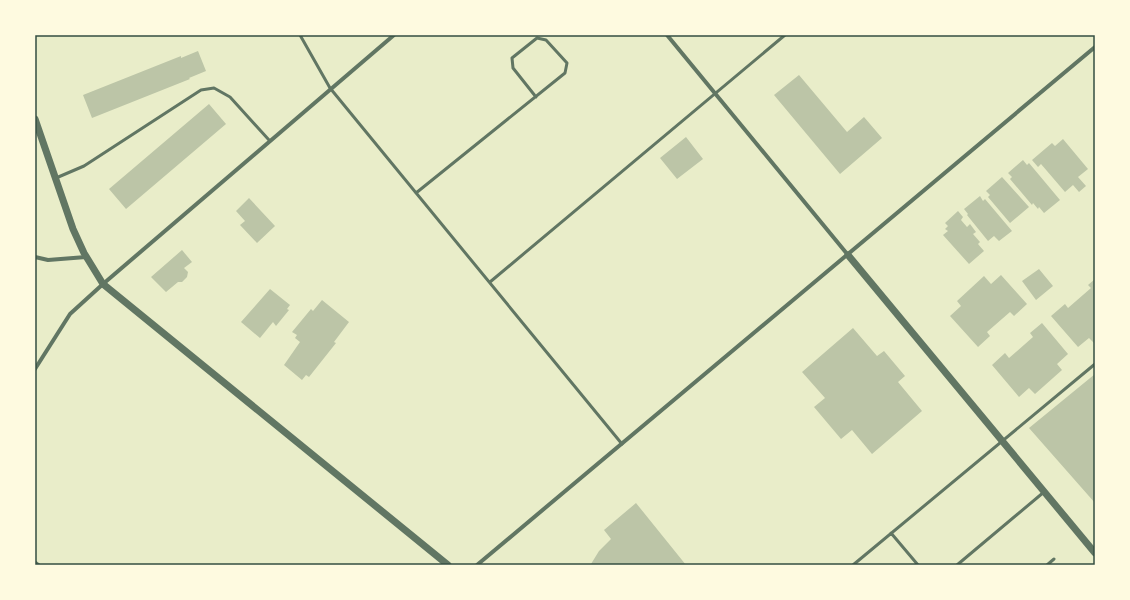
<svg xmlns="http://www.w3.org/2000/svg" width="1130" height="600" font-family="'Noto Sans',sans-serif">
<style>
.building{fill:#bcc5a7}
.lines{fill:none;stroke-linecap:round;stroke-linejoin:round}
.service{stroke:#617663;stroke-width:3}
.minor{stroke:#617663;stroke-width:4}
.tertiary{stroke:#617663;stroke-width:7}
.neatline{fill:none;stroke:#344e41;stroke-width:1.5}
</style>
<rect width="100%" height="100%" fill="#e9edc9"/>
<path class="building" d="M198,51L206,71L189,78L190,79L92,118L83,95L181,56V58Z
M799,75L847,132L864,117L882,138L840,174L774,95Z
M209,104L226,124L126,209L109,189Z
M686,137L703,159L677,179L660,158Z
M1063,139L1088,169L1078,177L1086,186L1079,192L1073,185L1065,192L1041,164L1038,167L1032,160L1052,143L1055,146Z
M1023,160L1027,165L1029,163L1060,200L1044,213L1039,207L1038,209L1033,203L1032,205L1010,179L1012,177L1008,173Z
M1002,177L1029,207L1010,223L988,197L990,195L986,191Z
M980,196L983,201L985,199L1012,231L999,241L994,236L988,241L967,215L968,214L964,209Z
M249,198L275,226L257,243L240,225L245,221L236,211Z
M958,211L963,217L961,220L967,227L970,224L976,232L973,234L980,242L978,244L984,251L969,264L943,235L948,231L945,229L948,226L945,223Z
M182,250L192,262L184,268L188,272L187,277L182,282H178L166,292L151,277Z
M1039,269L1053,286L1036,300L1022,281Z
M1001,275L1027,304L1014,316L1010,312L987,332L990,336L978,347L950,316L961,306L957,301L984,276L991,284Z
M1095,279V344L1089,338L1078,347L1051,316L1065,304L1068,308L1091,288L1088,285Z
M270,289L290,305L287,309L289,310L276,326L273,322L260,338L241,322Z
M322,300L349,322L334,342L336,343L309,377L306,375L302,380L284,365L300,342L295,338L297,335L292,332L311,309L313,311Z
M1042,323L1068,354L1057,364L1062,370L1035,394L1029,388L1019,397L992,365L1005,353L1009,358L1033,337L1030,333Z
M853,328L877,356L884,351L905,376L898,382L922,411L872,454L852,430L841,439L814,407L825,398L802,372Z
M1095,374V503L1029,428Z
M636,503L686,565L591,564L599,551L611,539L604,530Z"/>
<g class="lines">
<path class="service" d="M300,35L330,88L622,444
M56,178L84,166L201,90L214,88L230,97L269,140
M416,193L565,73L567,63L546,40L537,38L512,58L513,68L536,97
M490,282L785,35
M891,533L918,565
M35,562L39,565
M853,565L1095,364
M957,565L1044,492
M1047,565L1054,559"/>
<path class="minor" d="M667,35L848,255
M35,257L48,260L86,257
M35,369L70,314L103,284L394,35
M477,565L1095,47"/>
<path class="tertiary" d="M35,119L73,229L84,253L103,284L448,565
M848,255L1095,553"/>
</g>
<rect width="1130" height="600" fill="none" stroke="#fefae0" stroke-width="72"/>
<rect x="36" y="36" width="1058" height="528" class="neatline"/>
</svg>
